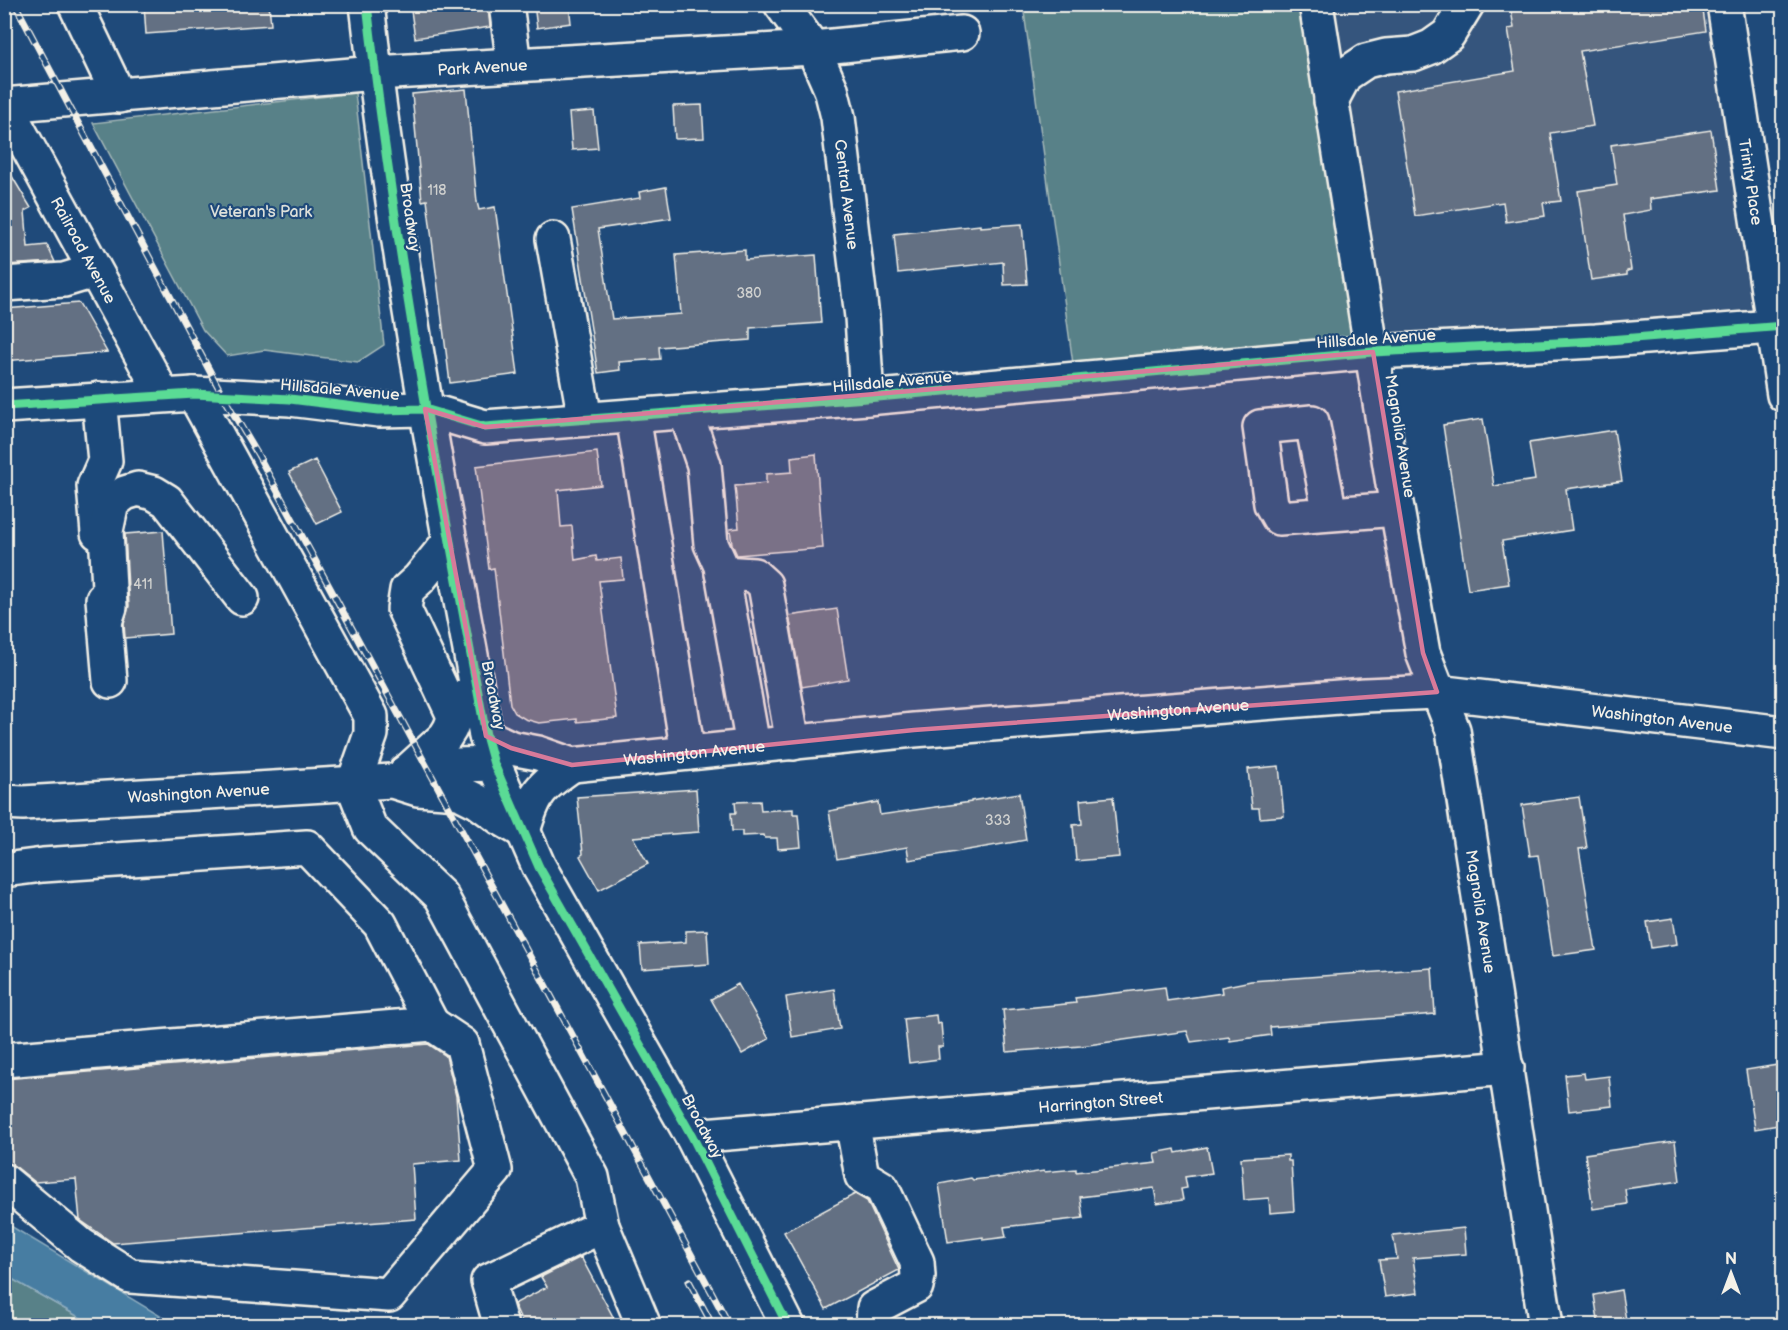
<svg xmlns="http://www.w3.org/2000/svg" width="1788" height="1330" font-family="'Balsamiq Sans',sans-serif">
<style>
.built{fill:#34557d}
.green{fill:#598188;stroke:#a6b9b8;stroke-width:1.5}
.water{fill:#467da2;stroke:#8cabbe;stroke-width:1.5}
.building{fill:#647083;stroke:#f4f1e8;stroke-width:1.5}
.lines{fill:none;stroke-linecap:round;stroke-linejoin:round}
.minor-casing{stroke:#f4f1e8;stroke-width:38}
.minor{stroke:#1f4a7a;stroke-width:33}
.rail-casing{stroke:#f4f1e8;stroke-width:7}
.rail{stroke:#1f4a7a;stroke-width:4.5;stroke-dasharray:14;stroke-linecap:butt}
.cycleway-casing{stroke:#1f4a7a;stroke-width:13}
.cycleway{stroke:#5adb95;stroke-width:9}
.marked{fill:#d87a9a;fill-opacity:0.2;stroke:#d87a9a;stroke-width:4.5;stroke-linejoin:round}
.labels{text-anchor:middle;stroke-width:4.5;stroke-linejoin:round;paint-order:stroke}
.number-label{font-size:14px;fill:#d0d1cf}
.street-label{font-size:16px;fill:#f4f1e8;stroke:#1f4a7a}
.park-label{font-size:16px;fill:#dde0da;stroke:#1f4a7a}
</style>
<rect width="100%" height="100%" fill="#1f4a7a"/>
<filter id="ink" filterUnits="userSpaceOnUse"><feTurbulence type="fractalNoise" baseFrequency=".0167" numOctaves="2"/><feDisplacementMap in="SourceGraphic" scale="12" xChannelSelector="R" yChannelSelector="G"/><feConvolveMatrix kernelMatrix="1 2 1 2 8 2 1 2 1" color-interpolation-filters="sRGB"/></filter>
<g filter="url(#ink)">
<path class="built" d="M1316,5H1724L1774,327L1373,352Z"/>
<path class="green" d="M1023,5H1316L1373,352L1075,378Z
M355,93L384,345L358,362L264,350L227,356L203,330L93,123Z
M5,1275L93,1325H5Z"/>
<path class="water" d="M4,1222L175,1325H189H93L5,1275Z"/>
<path class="building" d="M144,4H269L271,25L146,34Z
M410,4H488L490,27L415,38Z
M534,4H569L571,23L537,28Z
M1510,4H1702L1706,31L1580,51L1593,126L1550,133L1561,201L1543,203L1545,216L1506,222L1503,202L1415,216L1395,91L1515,71L1508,29L1514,28Z
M466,89L477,202L479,210L495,207L518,374L450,383L427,200L422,201L412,94Z
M702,105L704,138L675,139L673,106Z
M594,111L598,148L572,150L569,113Z
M1711,130L1720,190L1650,199L1651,210L1623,215L1631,270L1627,271V275L1591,280L1578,191L1617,185L1611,145Z
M4,163L31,208L25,211L28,247L47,245L55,262L4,265Z
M666,187L671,218L598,229L612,319L681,314L676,255L745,250V260L816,255L821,323L750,328V340L659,347L660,359L619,362L620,370L598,373L572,209L640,198L639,192Z
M1022,224L1027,284L1004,285L1003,262L898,273L894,234L980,225V227Z
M79,303L107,352L4,361V309Z
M1483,419L1494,486L1535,480L1529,443L1614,430L1622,481L1566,489L1572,530L1502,541L1509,584L1468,590L1443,425Z
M597,452L601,485L558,490L561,527L572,526L575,560L596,556L597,561L621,558L623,579L599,581L617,718L577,722V719L539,723L525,719L515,713L510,704L494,568L489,569L476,466Z
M816,454L823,548L737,555L732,544L730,529L739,528L735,486L766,483V474L792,472L791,457Z
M315,460L342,512L317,524L289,472Z
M163,531L171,634L125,638L124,624L129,606L125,534Z
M837,609L848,679L802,687L789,616Z
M1279,766L1284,816L1260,818L1259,808H1252L1248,769Z
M696,789L699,832L633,837L648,864L599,890L580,856L583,854L577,797Z
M1019,793L1026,840L909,860L907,847L837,859L829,811L878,802L880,815L971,802V801Z
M1113,797L1119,857L1076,861L1073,825L1082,824L1080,800Z
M1579,797L1587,848L1579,849L1596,950L1553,956L1538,855L1530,856L1522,805Z
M760,801L761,811L793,809V814H798L801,847L778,849L777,838H765L764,835L742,836V831H732L731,813H736L735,802Z
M1673,918L1677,944L1651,948L1647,922Z
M707,930L709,964L642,969L640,945L686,942V931Z
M1432,968L1435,1014L1270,1027L1271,1035L1230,1041L1229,1037L1191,1042L1187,1031L1081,1046L1007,1052L1003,1010L1076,1003L1075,998L1165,987L1167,1001L1222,993L1221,987L1251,981Z
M738,984L769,1039L742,1054L711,999Z
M834,989L840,1029L792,1037L786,997Z
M936,1015L937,1024L941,1023L943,1047H938L939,1059L909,1063L904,1019Z
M428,1044L446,1056L456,1096L461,1160L412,1164L416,1219L113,1243L80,1220L76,1179L35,1182L16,1167L4,1163V1079Z
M1784,1064V1124L1755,1129L1746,1070Z
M1584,1073L1585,1079L1609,1076L1612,1106L1569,1111L1565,1075Z
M1675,1141L1680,1181L1625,1189L1627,1204L1593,1209L1585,1154Z
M1207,1147L1212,1173L1185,1177L1187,1188L1181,1189L1183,1200L1157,1204L1154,1188L1080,1197L1083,1218L1004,1227L1006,1237L983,1240V1237L948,1242L939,1184L971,1178L973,1180L998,1177V1178L1044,1171V1172L1076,1169V1172L1156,1163L1154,1153L1175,1149L1176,1153Z
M1288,1155V1161H1291L1294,1211L1270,1213L1269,1198L1244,1200L1241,1158Z
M855,1194L867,1201L899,1270L826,1309L784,1232Z
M1464,1228L1466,1254L1413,1258L1418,1293L1385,1297L1379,1260L1397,1259L1393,1235Z
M581,1257L618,1326H524L514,1304L547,1287L541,1277Z
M1621,1290L1627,1326H1599L1594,1295Z"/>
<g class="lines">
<g class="minor-casing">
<g id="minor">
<path d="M75,4L119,96"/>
<path d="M367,4C395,250 440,492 486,735L494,764L539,867L692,1136L788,1326"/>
<path d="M506,4L514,65"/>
<path id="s1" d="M781,4L813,48L831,89L838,117L862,317L867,398"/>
<path id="s2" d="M1316,4L1397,509L1423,653L1453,730L1546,1326"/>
<path id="s3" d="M1724,4L1784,395"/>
<path d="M1331,101L1345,75L1366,61L1386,56L1413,54L1431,47L1448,35L1467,4"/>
<path id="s4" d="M4,105L375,73L813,48L962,33"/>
<path id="s5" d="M5,105L163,395"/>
<path d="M553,239L585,419"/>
<path d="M4,284L64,280L94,271"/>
<path d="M194,394L371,716V734L353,785L370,828L441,896L592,1177L602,1226L644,1326"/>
<path d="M4,406L194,394L290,399L379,410L425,409L485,427L867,398L1373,352L1596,341L1784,326"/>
<path d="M686,413L704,465L711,544L721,566L753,746"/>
<path d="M633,416L688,753"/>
<path d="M1330,514L1312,422L1260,427L1271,504L1279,518L1397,509"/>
<path d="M98,533L94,486L105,461L99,399"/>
<path d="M449,542L419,579L407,590L404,609L455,718"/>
<path d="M722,573L754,575L765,585L793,743"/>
<path d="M103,599L110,681"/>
<path d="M105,622L110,607L106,531L112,503L125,493L138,489L154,493L167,501L242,598"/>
<path id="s6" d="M486,736L511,748L538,753L572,765L914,730L1365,695L1437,692L1784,733"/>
<path d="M409,770L445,737L450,729L463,697"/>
<path d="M406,772C420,764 475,765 494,764"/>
<path id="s7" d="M4,802L23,803L392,781L418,789L459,792L477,801L499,817L523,831"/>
<path d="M523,831C535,791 539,788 572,765"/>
<path d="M4,870L43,865L307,847L380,924L432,1024L4,1060"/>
<path d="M852,1122L862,1176L882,1188L917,1262L918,1276L916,1286L874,1308L873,1326"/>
<path id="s8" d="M692,1136L1507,1068"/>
<path d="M4,1181L81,1245L130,1276L389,1295L495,1170L462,1044L432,1024"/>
<path d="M501,1326L488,1281L602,1226"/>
</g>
</g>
<use href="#minor" class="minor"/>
<g class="rail-casing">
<path id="rail" d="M15,4L223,396L258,455L730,1326
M689,1281L713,1326"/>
</g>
<use href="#rail" class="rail"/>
<g class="cycleway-casing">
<path id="cycleway" d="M367,4C395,250 440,492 486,735L494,764L539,867L692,1136L788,1326
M4,406L194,394L290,399L379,410L425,409L485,427L867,398L1373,352L1596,341L1784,326"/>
</g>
<use href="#cycleway" class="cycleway"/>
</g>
</g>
<path class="marked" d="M1373,352L1423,653L1437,692L914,730L572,765L511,748L486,736L425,409L485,427Z"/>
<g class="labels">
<g class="number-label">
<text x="437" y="195">118</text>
<text x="749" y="298">380</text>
<text x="143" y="589">411</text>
<text x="998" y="825">333</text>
</g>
<g class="street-label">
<text dy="6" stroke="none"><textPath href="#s4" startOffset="480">Park Avenue</textPath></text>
<text dy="6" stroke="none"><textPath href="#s3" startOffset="180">Trinity Place</textPath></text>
<text dy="6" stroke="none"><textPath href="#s1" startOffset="206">Central Avenue</textPath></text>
<text transform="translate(411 217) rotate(82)" y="6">Broadway</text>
<text dy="6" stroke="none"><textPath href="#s5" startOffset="165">Railroad Avenue</textPath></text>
<text transform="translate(1376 338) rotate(-4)" y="6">Hillsdale Avenue</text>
<text transform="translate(892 381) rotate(-5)" y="6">Hillsdale Avenue</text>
<text transform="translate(340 389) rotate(5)" y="6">Hillsdale Avenue</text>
<text transform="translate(1401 436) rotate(81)" y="6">Magnolia Avenue</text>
<text transform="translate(494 695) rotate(79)" y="6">Broadway</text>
<text dy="6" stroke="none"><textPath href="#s6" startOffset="700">Washington Avenue</textPath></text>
<text dy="6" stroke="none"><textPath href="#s6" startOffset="1186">Washington Avenue</textPath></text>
<text dy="6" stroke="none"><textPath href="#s6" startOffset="214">Washington Avenue</textPath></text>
<text dy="6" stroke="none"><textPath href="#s7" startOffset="195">Washington Avenue</textPath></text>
<text dy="6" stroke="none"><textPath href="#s2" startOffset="924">Magnolia Avenue</textPath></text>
<text dy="6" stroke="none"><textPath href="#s8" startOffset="410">Harrington Street</textPath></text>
<text transform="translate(703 1126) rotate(62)" y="6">Broadway</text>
</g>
<g class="park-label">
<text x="261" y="217">Veteran's Park</text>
</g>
</g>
<rect width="1788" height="1330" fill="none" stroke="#1f4a7a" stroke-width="24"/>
<rect x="12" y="12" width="1764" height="1306" fill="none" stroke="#f4f1e8" stroke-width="2" filter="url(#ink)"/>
<g transform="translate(1731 1273)" stroke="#1f4a7a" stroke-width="4.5" paint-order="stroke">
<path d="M0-4.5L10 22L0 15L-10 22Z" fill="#f4f1e8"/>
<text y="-9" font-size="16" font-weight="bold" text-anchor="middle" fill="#f4f1e8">N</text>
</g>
</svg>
